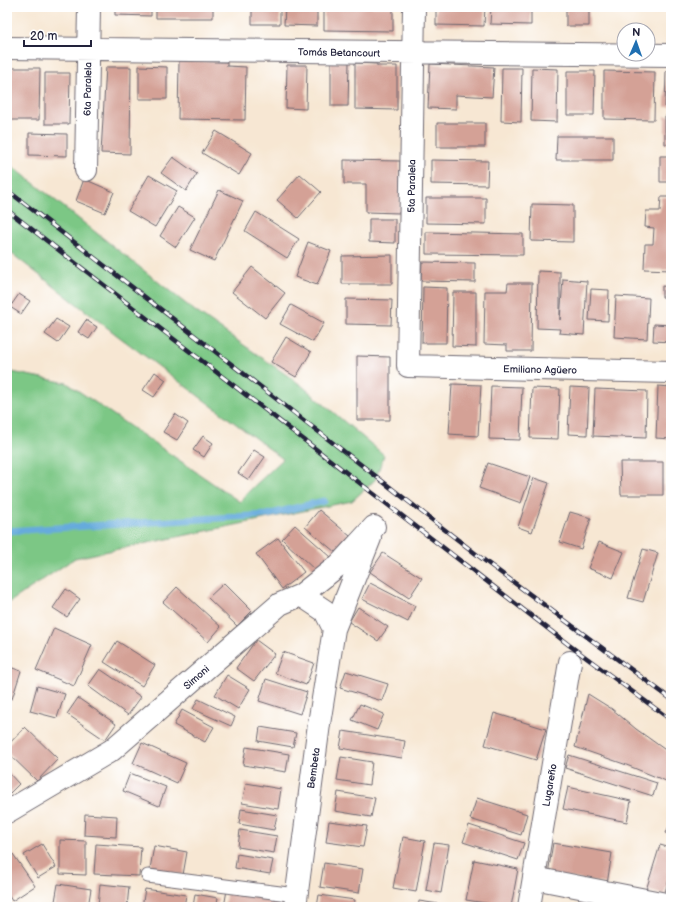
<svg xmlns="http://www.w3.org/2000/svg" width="678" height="914" font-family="'Balsamiq Sans',sans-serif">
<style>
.grass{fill:#7cc785;stroke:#4f7460}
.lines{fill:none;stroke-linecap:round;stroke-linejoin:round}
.stream{stroke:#66abdc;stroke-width:7}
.building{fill:#d4a196}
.lane-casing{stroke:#6d6770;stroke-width:15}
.street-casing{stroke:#6d6770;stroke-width:24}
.lane{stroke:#fff;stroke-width:13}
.street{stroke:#fff;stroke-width:22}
.rail-casing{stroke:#22223b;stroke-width:4.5}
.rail{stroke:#fff;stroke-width:3;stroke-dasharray:9;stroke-linecap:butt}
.labels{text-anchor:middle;stroke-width:3;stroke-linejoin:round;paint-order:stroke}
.street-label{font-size:10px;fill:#22223b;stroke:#fff}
</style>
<rect width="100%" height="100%" fill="#fff"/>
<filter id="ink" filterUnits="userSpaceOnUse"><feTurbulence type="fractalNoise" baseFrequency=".025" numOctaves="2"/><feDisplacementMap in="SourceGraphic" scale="8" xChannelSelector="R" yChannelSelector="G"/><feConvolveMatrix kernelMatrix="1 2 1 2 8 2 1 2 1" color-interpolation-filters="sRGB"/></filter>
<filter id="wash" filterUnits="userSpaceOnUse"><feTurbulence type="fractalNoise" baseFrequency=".012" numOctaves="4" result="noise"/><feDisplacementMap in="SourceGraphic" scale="16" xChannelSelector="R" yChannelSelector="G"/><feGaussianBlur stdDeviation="0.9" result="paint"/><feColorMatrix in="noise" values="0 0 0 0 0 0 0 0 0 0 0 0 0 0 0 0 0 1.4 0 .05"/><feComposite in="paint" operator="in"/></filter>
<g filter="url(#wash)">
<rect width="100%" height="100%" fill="#f7e7d3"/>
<path class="grass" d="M7,162L195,311L301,385L384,455L375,480L352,501L75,558L7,604V371L67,383L240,502L249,491L283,459L118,336L7,250Z"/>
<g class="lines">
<path class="stream" d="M7,531L267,515L324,501"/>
</g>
<g id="blocks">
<path class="building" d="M115,7H151V16L115,15Z
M156,7H213V18H156Z
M252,7H280V24H252Z
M285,7H317V26L284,25Z
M324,7H393V31L324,30Z
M436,7H485L484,26L436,25Z
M491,7H531V25L490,24Z
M566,7H589V26H566Z
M179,61L227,62V66L246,67L245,120L178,119Z
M331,62H349L348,106H331Z
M355,63L377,64V66H397V110L355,109Z
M430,64L494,67L492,97L456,95V109L428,108Z
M287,65H307L306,109L286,108Z
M139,66L167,67V99H139Z
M106,67H131L130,154L101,153Z
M7,68H40L39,120H11V118H7Z
M502,68H522L521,122L501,121Z
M532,68L558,69L557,122L531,121Z
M567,71H595L594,115H567Z
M604,71L655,72L654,120L604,119Z
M666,71H671V107H665Z
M45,73H70L69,124H45Z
M665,116H671V144H665Z
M437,123H485V147H437Z
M216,131L252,153L239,175L202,153Z
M29,133L67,134V156L29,155Z
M557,136H613V160H556Z
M660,156H671V182H660Z
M173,157L197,174L186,191L161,173Z
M344,160L400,161V213L366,212V184H344Z
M431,160L488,161L487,185L431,184Z
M300,174L321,192L298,218L277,200Z
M149,175L177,191L155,227L128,211Z
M84,179L114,192L105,213L76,201Z
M219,190L243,201L214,261L190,250Z
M661,197H671V270L644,269L645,244H653L654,228L645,227L646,211H660Z
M426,198H486V224L426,223Z
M532,204L573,205V242L531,241Z
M178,207L195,217L176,247L160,236Z
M256,212L299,239L287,258L245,231Z
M369,219H395V243L369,242Z
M426,232L523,234V255L426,254Z
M308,242L331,251L317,285L295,277Z
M392,255V284H342V256Z
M422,262L475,263V282L421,281Z
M252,267L285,293L265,318L232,292Z
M538,271L560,272V320L563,279L587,281L584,335L559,333L560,329L537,328Z
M508,283H532L531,351H507V345L484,344L485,291H507Z
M662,286L671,287V298L662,297Z
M423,287L447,288L446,343H422Z
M591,289L609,290L608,321L589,320Z
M453,292H476V347L452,346Z
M19,294L30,301L21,314L10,307Z
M616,296L649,298L647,339L614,337Z
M346,299L392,300L391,325L346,324Z
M291,305L324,323L313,342L280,324Z
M56,319L69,327L58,343L45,334Z
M86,320L97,327L89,339L78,332Z
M654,324L671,325V342L653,341Z
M286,337L311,352L296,377L271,362Z
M357,356L390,357V420H357Z
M155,372L166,380L154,397L143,390Z
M452,384L481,385L478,436L449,434Z
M491,386L522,387L520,440L489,439Z
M658,386L671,387V439L656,438Z
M570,387L589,388L587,435L568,434Z
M532,388L560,389L558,439L530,438Z
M595,389L647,391L646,438L593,436Z
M175,414L188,423L177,440L163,432Z
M203,436L213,443L204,457L193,450Z
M254,450L265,457L249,480L238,473Z
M620,462H663V495H621Z
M488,463L530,477L521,503L479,488Z
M534,478L549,483L532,532L518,527Z
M319,510L350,536L335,552L305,527Z
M570,512L591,518L581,549L560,542Z
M295,525L331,557L317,572L282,539Z
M278,538L304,572L282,589L256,554Z
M599,542L624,552L613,578L588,568Z
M643,549L658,553L643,602L628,598Z
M383,553L422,578L409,598L370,572Z
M224,583L252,611L237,626L208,598Z
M370,583L415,606L408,622L362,599Z
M177,587L221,627L208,642L163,602Z
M66,589L80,599L67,617L53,608Z
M358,607L388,627L378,641L349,622Z
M54,628L92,645L74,686L36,670Z
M256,640L275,654L254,681L236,668Z
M117,641L155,665L142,686L104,662Z
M283,652L314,663L306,685L275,673Z
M7,666L21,671L12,699L7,697Z
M100,669L141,697L128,715L88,686Z
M346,671L388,684L382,701L340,688Z
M227,675L250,689L238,709L215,695Z
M266,679L307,692L300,714L259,701Z
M37,686L65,694L57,718L30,711Z
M588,694L612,709L636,729L671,754V783L624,764L575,747Z
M78,698L116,724L105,740L67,714Z
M198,699L235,717L231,726L193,709Z
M360,704L384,714L377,730L352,720Z
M182,710L214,727L205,742L174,725Z
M494,713L546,729L536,760L485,745Z
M25,727L58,759L37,781L7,752V746Z
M260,727L296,733L293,747L258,741Z
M343,731L405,741L402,758L340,748Z
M142,743L186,763L177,783L133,763Z
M246,747L289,754L286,772L243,765Z
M569,755L657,783L653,796L565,768Z
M341,757L372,762L369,785L337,780Z
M7,771L19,784L7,796Z
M130,773L166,787L159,806L123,791Z
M246,783L281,789L278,809L242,803Z
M568,787L631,801L627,822L563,809Z
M338,792L375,798L371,817L335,811Z
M477,798L527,814L521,835L470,819Z
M241,809L277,815L274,830L239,824Z
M85,814L117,816L116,837L84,835Z
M329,821L367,826L363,847L326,842Z
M671,821V835L666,833Z
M469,825L524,843L518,860L463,842Z
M240,830L277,836L274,853L238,847Z
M403,837L425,841L416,892L393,888Z
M60,840L86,841V875L60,874Z
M434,843L449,845L441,893L426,890Z
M553,843L612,853L607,884L548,874Z
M42,844L56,867L38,878L24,855Z
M96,844L141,847L139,876L94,874Z
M660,845L671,848V873L664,895L646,890Z
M154,846L187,852L183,875L150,869Z
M13,854L35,886L12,901L7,893V858Z
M237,854L273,860L270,874L235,868Z
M474,860L518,869L511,907L466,900Z
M324,863L363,869L359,893L320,887Z
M58,884L91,889L88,907H54Z
M100,884L129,887L127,907H98Z
M145,889L186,895L184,907H142Z
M227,890L280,898L278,907H224Z
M195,894L218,898L216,907H193Z
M319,895L355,900L354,907H317Z
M419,901L452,906V907H418Z
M543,904L559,906V907H542Z"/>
</g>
</g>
<g filter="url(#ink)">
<use href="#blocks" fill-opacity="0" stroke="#6d6770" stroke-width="1"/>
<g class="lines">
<g class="lane-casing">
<path id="lane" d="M148,876L296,895"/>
</g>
<g class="street-casing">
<path id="street" d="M414,7L408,366L671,372
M7,48L671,55
M86,170L89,7
M334,629L370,538
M7,812L112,750L280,604L301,595L340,564L374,527
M534,878L671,905
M295,907L319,724L334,629L325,611L301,595
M529,907L570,662"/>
</g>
<use href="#lane" class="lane"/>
<use href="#street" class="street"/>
<g class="rail-casing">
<path id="rail" d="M7,190L489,564L671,699
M7,210L569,645L671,720"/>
</g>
<use href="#rail" class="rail"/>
</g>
</g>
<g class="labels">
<g class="street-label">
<text transform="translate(339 52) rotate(1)" y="4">Tomás Betancourt</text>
<text transform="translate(87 89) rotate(-89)" y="4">6ta Paralela</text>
<text transform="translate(411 186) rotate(-89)" y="4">5ta Paralela</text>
<text transform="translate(540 369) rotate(1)" y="4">Emiliano Agüero</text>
<text transform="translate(196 677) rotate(-41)" y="4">Simoni</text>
<text transform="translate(313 768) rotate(-82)" y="4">Bembeta</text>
<text transform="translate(549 785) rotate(-80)" y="4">Lugareño</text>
</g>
</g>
<rect width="678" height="914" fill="none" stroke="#fff" stroke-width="24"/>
<g transform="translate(636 42) rotate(2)"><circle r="19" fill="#ffffff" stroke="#a7a7b1"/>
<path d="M0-3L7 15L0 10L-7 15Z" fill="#1f6fb2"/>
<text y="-6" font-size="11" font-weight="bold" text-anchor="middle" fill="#22223b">N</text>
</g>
<path d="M24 40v6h67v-6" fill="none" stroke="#22223b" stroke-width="2"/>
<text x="30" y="40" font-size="12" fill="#22223b" stroke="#ffffff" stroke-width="3" paint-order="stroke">20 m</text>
</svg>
